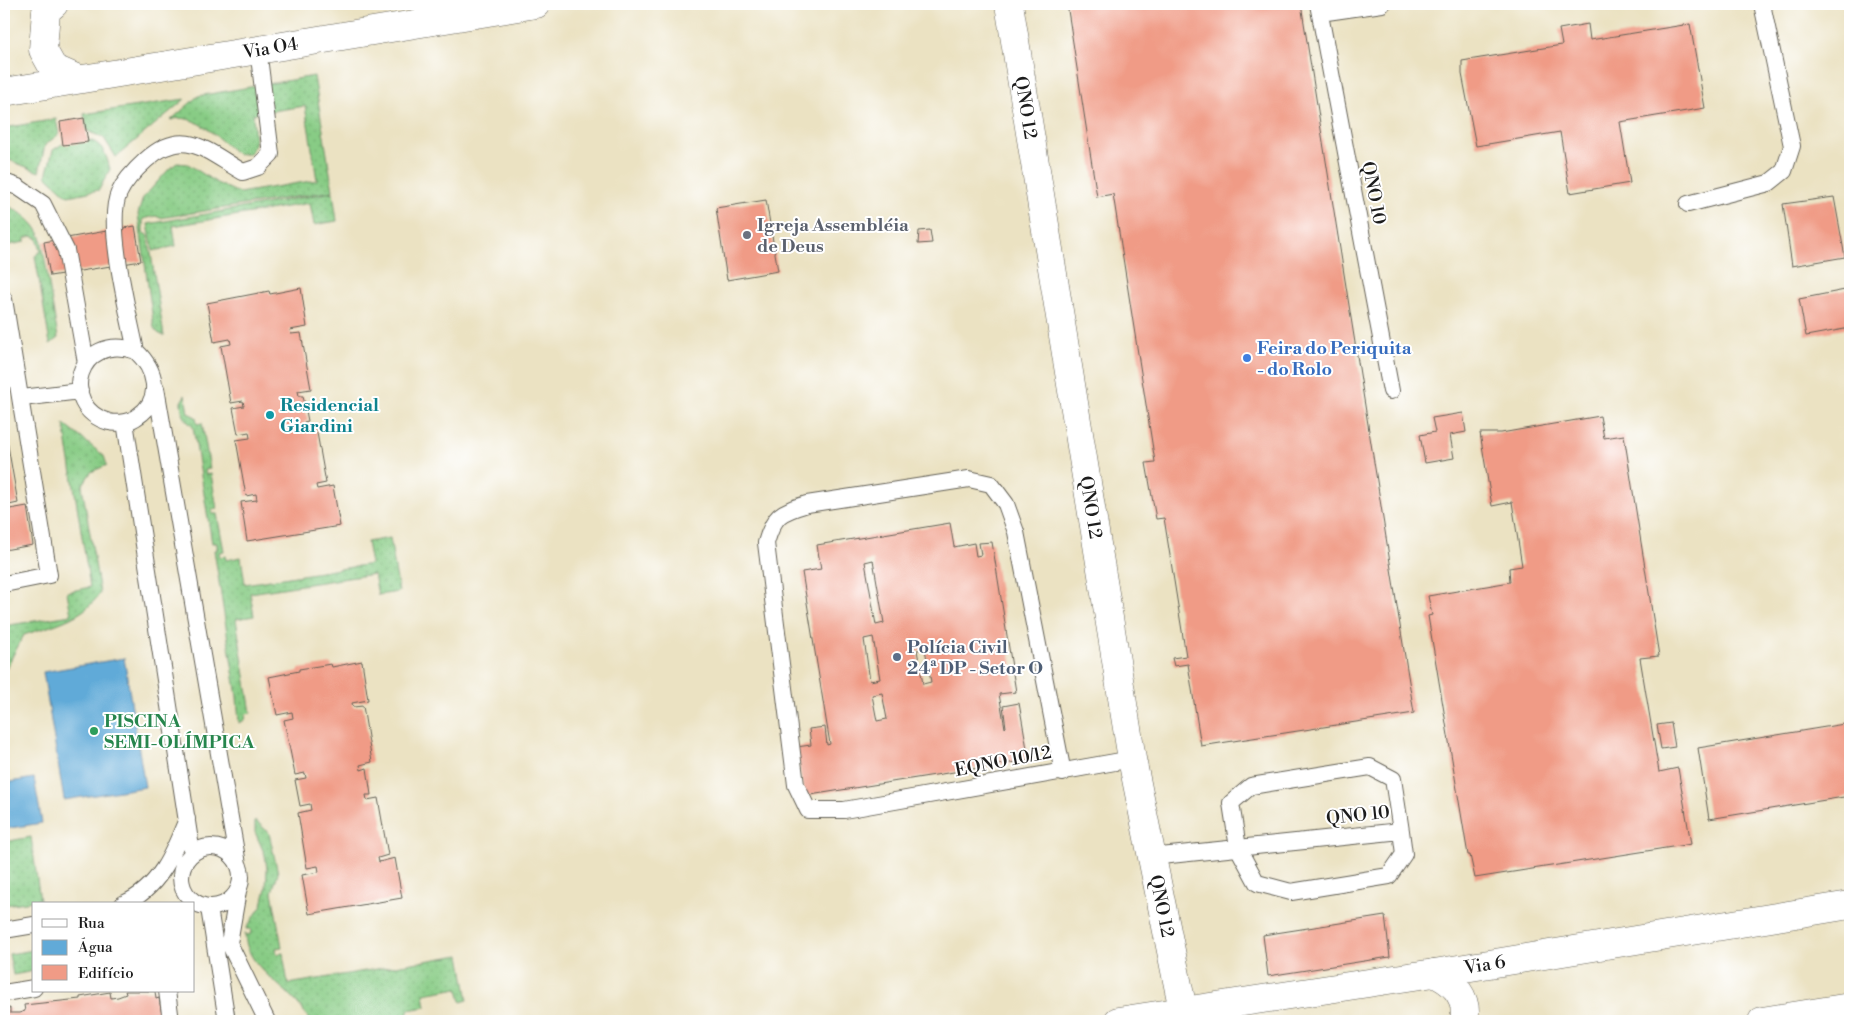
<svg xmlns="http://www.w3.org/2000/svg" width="1854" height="1025" font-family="'Libre Bodoni',serif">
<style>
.garden{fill:url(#garden-dots);stroke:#527450}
.water{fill:#61aad8;stroke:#3e637a}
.building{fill:#f09b86;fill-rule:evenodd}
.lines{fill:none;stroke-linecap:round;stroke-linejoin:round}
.lane-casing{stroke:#646156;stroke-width:18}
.secondary-casing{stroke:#646156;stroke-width:29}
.lane{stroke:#fff;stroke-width:16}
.secondary{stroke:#fff;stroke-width:28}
.worship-dot{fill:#6b7280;stroke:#fff;stroke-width:2}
.shop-dot{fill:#3f7fe0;stroke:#fff;stroke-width:2}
.culture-dot{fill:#0f9aa8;stroke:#fff;stroke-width:2}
.service-dot{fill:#5c6f8a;stroke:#fff;stroke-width:2}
.leisure-dot{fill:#2e9e5b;stroke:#fff;stroke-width:2}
.labels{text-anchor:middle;stroke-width:4;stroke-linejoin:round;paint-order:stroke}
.street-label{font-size:18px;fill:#1c1c1c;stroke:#fff}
.worship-label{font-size:18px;font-weight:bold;fill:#5b616d;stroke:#fff;text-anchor:start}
.shop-label{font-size:18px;font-weight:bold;fill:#366cbe;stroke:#fff;text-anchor:start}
.culture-label{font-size:18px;font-weight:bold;fill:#0d838f;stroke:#fff;text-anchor:start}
.service-label{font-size:18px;font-weight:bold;fill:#4e5e75;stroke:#fff;text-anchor:start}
.leisure-label{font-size:18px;font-weight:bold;fill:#27864d;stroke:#fff;text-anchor:start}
</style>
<defs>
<pattern id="garden-dots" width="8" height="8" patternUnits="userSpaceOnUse" patternTransform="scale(1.25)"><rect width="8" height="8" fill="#88cc85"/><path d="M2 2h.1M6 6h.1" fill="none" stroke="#75af72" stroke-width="1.8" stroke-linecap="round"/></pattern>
</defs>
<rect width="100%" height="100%" fill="#fff"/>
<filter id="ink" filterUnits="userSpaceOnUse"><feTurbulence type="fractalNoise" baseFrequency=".02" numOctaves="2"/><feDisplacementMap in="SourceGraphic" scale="10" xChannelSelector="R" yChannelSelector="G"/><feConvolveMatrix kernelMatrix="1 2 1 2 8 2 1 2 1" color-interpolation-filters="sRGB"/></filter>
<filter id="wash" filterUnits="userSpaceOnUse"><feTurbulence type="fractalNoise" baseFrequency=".0096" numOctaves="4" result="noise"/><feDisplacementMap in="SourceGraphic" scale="20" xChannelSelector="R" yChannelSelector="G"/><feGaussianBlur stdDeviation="1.12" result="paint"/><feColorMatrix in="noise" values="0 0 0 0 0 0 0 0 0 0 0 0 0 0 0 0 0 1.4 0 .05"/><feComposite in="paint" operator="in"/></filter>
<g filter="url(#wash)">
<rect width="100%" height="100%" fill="#ebe2c2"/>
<path class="garden" d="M314,76L333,191L160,218L156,216L143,219V233L148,235L164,336L158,333L154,328L138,214L143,198L169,169L177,163L188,164L217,183L239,193L317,180L305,106L253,114L255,143L250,154H237C219,140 195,111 171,120L198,96Z
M185,99L116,157L104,138L87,131L84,114Z
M56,119L59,134L45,145L39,172L4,158V128Z
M70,139C97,139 103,142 110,169L99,190L68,196L46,176L53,150Z
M333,192L337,221L314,225L310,203L173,226L176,246L153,251L148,224Z
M4,204C20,211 34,221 41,237L58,338L50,344L35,256L41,251L37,238L32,236L25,238V242L4,246Z
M185,395L188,413L196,417L197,424L202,423L210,469L205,470L206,475L211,474L217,509L212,510V514H217L224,551L219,552L220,557L225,556L226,560L241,557L245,584L371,564L367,542L390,538L399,592L378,595L374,574L250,593L254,616L236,619L251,713L246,714L245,720L239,723L237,697L214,550H217V543H212L193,427C184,419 182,414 181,402Z
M64,424L104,456L107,465L91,472L82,486L100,593C84,619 52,625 24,635L4,672V626L71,615L67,592L90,587Z
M255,820L269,833L278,873L272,892L282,947L276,948L277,954L283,953L288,984L460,955L468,1000L461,1002L458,988L424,994L426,1007L408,1010L407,1021L309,1020C306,1014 302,1008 298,1004C280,982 246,966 245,934L250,935L251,929H246L262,905L266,888L267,869L265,855L255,832Z
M31,837L40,900L4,905V842Z
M34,950V971L13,975L9,954Z"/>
<path class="water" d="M124,658L145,787L64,800L43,672Z
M34,778L42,823L4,829V783Z"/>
<g id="blocks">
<path class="building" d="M1067,4H1301L1414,713L1201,746L1188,664L1174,666L1172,658L1186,656L1164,518L1156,519L1146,463L1155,462L1113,194L1097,197Z
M1588,24L1590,40L1690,24L1705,108L1620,122L1630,183L1570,193L1560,132L1476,146L1462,74V61L1562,45L1559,29Z
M84,118L88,142L63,145L60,122Z
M1834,197L1845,257L1792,266L1783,204Z
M766,200L778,271L727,280L716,208Z
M135,226L141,261L50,276L44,242Z
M930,230L932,243L918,244L919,231Z
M301,288L307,327L290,330L291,334L301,333L311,389L298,391L299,396H303L308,421L304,422L305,429L316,427L326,483L316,485L317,489L333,486L340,526L247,541L241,502L257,500L256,494L246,496L236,440L250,438L249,432L238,434L233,408L244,406L243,401L231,403L221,346L231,344L230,339L214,342L207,303L269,291L270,294Z
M1850,289V328L1806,336L1799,299Z
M1463,413L1466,432L1450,435L1454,458L1425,463L1420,435L1435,432L1432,418Z
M1600,416L1604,438L1624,435L1659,656L1640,658L1659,772L1678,768L1691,844L1475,878L1470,855H1468L1428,616L1432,615L1428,596L1510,582L1509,568L1522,566L1512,502L1492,506L1480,433H1501Z
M4,423L18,503L9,505L10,509L27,506L33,545L4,550Z
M950,523L954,547L974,543L976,556L981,555L979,543L992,542L1016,692L999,694L1005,728L1006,727L1003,706L1019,703L1029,760L804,796L796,747L811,745L809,729L825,727L827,745L830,744L802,572L821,569L817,545ZM873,560L884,623L876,625L865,562ZM873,637L880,679L870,681L864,639ZM925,649L931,682L923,684L917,650ZM882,693L887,719L877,721L872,695Z
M362,661L368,700L352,703L353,707L363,706L372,762L360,765L361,770L367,768L371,795H366L367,800L378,798L388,855L378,858L379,862L395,858L402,898L309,914L302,875L319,872L318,866L307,868L298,813L311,810L310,804L300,806L295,780L306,778L305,773L295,775L284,720L293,718L292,712L277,715L269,677L299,671V669L331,664L332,667Z
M1671,723L1675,747L1661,749L1657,725Z
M1850,723V796L1709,819L1698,748Z
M1385,916L1390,957L1268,976L1263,935Z
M125,991H155L156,999L159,998L163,1021H4V1009L10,1008V1013H19L25,1011L24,1005L80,999V997L110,992L111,998L118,997L126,994Z"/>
</g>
</g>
<g filter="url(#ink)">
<use href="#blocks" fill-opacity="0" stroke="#646156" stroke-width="1"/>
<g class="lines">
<g class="lane-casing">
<path id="lane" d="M1318,4L1391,391
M1320,13L1382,4
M4,182L18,187L43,204L66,250L86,363
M1688,204L1769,183L1784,171L1792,146L1762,4
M4,299L49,575L4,584
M136,351C77,331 57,407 109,422C118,424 131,422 138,416C164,398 155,369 136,351C129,316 105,223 119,193C125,180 136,169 146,160C184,126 206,151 243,172L258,167L271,154L258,49
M156,388L238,864
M22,398L80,391
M125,422L192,854
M1063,773L1016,532L1006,504L991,484L969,479L807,504C780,512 774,515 766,543L796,785L808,810H844L1132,759
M181 877a30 30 0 1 1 60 0a30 30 0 1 1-60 0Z
M1151,857L1401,831L1393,779L1370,767L1251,786L1231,803L1238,848L1257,883L1291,892L1389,876L1404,854L1401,831
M238,891L229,943L267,1021
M123,904C159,889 173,854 187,819
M209,908L227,1021
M4,930L34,925
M167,991L171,1021
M4,993L34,988"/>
</g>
<g class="secondary-casing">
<g id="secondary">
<path d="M54,4L46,11L43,50L53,68L78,79"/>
<path id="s1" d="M1009,4L1132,759L1183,1010"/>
<path id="s2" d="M4,92L536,4"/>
<path d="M1434,973C1454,982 1469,998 1464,1021"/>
<path id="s3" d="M1118,1021L1434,973L1850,905"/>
<path d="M1762,1021L1850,1007"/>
</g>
</g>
<use href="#lane" class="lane"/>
<use href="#secondary" class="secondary"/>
</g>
</g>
<circle class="worship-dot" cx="747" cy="235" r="5"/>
<circle class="shop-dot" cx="1247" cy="358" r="5"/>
<circle class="culture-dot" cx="270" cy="415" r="5"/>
<circle class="service-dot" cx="897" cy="657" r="5"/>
<circle class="leisure-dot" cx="94" cy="731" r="5"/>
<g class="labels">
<g class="street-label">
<text dy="6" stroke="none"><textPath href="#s2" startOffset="270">Via O4</textPath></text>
<text dy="6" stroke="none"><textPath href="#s1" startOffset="105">QNO 12</textPath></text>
<text transform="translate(1374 193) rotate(79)" y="6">QNO 10</text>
<text dy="6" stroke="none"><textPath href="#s1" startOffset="510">QNO 12</textPath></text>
<text transform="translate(1003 761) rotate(-11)" y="6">EQNO 10/12</text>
<text transform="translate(1358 815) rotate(-6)" y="6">QNO 10</text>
<text dy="6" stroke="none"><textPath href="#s1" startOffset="915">QNO 12</textPath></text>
<text dy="6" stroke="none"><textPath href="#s3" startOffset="371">Via 6</textPath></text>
</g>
<g class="worship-label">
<text x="757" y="231">Igreja Assembléia<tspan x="757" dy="21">de Deus</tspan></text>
</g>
<g class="shop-label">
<text x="1257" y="354">Feira do Periquita<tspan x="1257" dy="21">- do Rolo</tspan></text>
</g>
<g class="culture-label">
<text x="280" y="411">Residencial<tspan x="280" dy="21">Giardini</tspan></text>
</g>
<g class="service-label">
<text x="907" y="653">Polícia Civil<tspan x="907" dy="21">24ª DP - Setor O</tspan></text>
</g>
<g class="leisure-label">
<text x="104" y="727">PISCINA<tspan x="104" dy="21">SEMI-OLÍMPICA</tspan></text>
</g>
</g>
<rect width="1854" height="1025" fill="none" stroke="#fff" stroke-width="20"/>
<rect x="32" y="902" width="162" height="90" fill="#ffffff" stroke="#a4a4a4"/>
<rect x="42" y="919" width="25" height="8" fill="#ffffff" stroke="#a4a4a4"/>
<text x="78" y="928" font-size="15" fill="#1c1c1c">Rua</text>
<rect x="42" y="940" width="25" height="15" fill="#61aad8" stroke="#a4a4a4"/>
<text x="78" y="952" font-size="15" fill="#1c1c1c">Água</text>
<rect x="42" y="965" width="25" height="15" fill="#f09b86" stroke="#a4a4a4"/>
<text x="78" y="978" font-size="15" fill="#1c1c1c">Edifício</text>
</svg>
